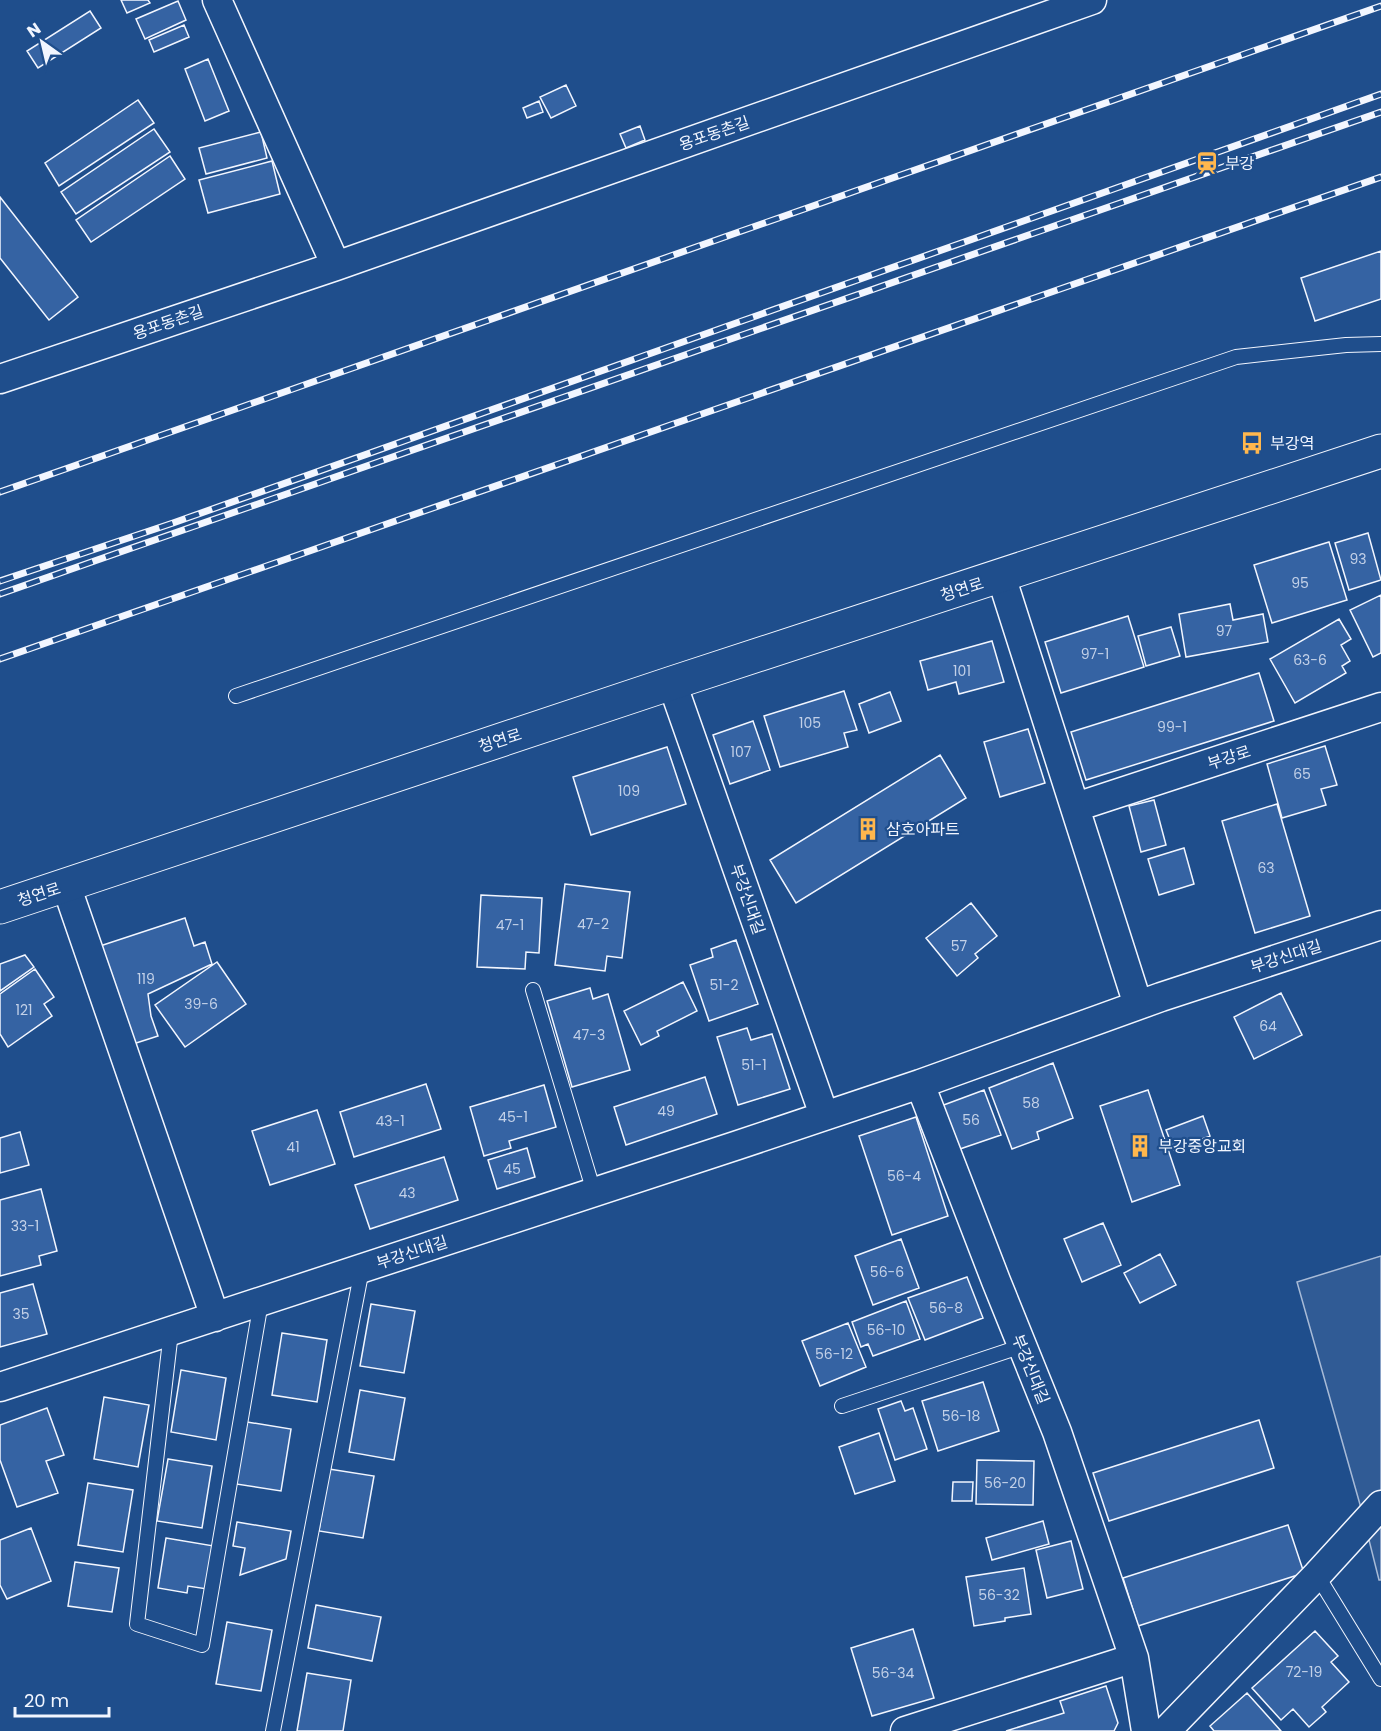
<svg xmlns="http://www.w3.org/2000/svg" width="1381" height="1731" font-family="Poppins,'Noto Sans KR',sans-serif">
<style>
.green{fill:#305b95;stroke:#a8bbd7;stroke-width:1.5}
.building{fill:#3563a3;stroke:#f2f6ff;stroke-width:1.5}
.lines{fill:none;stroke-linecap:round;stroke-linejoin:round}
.service-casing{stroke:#f2f6ff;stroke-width:16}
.minor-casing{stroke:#f2f6ff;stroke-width:31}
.secondary-casing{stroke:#f2f6ff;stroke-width:35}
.service{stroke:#1f4e8c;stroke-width:14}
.minor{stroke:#1f4e8c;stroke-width:28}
.secondary{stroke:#1f4e8c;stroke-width:33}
.rail-casing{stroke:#f2f6ff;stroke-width:7}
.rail{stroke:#1f4e8c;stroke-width:4.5;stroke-dasharray:14;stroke-linecap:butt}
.labels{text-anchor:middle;stroke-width:4.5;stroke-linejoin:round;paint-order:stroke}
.number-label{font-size:14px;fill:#c3d1e8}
.street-label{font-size:16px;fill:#f2f6ff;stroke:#1f4e8c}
.poi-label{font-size:16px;fill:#f2f6ff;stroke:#1f4e8c;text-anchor:start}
</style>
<rect width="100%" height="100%" fill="#1f4e8c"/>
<path class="green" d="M1381,1256V1580H1379L1361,1508L1297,1282Z"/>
<path class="building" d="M121,0H148L150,3L127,13Z
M178,1L186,20L145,39L136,19Z
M90,11L101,28L38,68L27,51Z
M184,25L189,37L154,52L149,40Z
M208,59L229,111L205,121L185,69Z
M566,85L576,106L551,118L540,97Z
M138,100L154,123L59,186L45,163Z
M539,101L543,112L527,118L523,108Z
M640,126L645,140L626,148L620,134Z
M154,129L170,152L76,214L61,192Z
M261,132L267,158L206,174L199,148Z
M170,156L185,179L91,242L76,220Z
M272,161L280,194L208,213L199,180Z
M0,197L78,297L49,320L0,258Z
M1381,251V299L1315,321L1301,278Z
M1368,533L1381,580L1349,590L1335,543Z
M1329,542L1347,600L1272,623L1254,565Z
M1381,595V653L1373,657L1350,610Z
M1230,604L1233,620L1263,614L1268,642L1186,657L1179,614Z
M1128,616L1144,667L1061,693L1045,642Z
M1339,619L1351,639L1341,645L1350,661L1342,666L1346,673L1295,703L1270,659Z
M1171,627L1180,656L1146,666L1138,636Z
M992,641L1004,682L959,694L956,682L928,690L920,661Z
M1259,673L1274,721L1086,780L1071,732Z
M844,691L857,730L844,733L848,747L780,767L764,716Z
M890,692L901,721L869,733L859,704Z
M753,721L770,770L730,784L713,735Z
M1028,729L1045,783L1000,797L984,742Z
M1325,746L1337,785L1321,789L1326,805L1282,818L1267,764Z
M667,747L686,804L591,835L573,777Z
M940,755L966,798L796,903L770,860Z
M1154,800L1166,845L1141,852L1129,806Z
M1277,804L1310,916L1255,933L1222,821Z
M1184,848L1194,884L1159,895L1148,859Z
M565,884L630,892L622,958L607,956L605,971L555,965Z
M481,895L542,898L539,953L526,952L525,969L477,967Z
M971,903L997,936L975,954L978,958L957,976L926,938Z
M185,918L194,946L205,942L212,964L148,994L151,1016L158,1036L133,1044L100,946Z
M736,940L758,1004L709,1021L690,965L713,957L711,949Z
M25,955L34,967L0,991V964Z
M217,962L246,1004L185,1047L155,1005Z
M35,969L54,997L44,1004L52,1016L8,1047L0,1034V994Z
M683,982L697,1011L657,1031L659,1036L641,1045L624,1011Z
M590,988L593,999L608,994L630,1070L572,1087L547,1001Z
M1281,993L1302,1035L1254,1059L1234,1017Z
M747,1028L751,1040L772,1034L790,1089L738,1105L717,1037Z
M1053,1063L1073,1118L1037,1132L1039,1139L1012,1149L989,1088Z
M705,1077L717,1114L626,1145L614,1107Z
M426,1084L441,1129L354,1157L340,1112Z
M544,1085L556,1127L509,1141L511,1148L484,1156L470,1107Z
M984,1090L1001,1135L957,1150L941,1106Z
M1148,1090L1180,1185L1132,1202L1100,1106Z
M317,1110L335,1164L270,1185L252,1131Z
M1203,1116L1210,1136L1174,1150L1166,1130Z
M916,1117L948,1216L892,1235L859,1136Z
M20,1132L29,1165L0,1173V1138Z
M527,1148L535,1177L497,1189L488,1160Z
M444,1157L458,1200L370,1229L355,1185Z
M41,1189L57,1251L39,1256L41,1265L0,1276V1200Z
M1103,1223L1121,1265L1082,1282L1064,1239Z
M901,1239L919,1288L873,1305L855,1256Z
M1160,1254L1176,1285L1140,1303L1124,1273Z
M967,1277L983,1318L925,1340L908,1298Z
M33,1284L47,1334L0,1347V1293Z
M906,1301L920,1339L873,1356L868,1344L861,1347L852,1322Z
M371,1304L415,1311L404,1373L360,1366Z
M848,1323L866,1367L820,1386L802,1341Z
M282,1333L327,1340L317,1402L272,1395Z
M181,1370L226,1378L216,1440L171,1432Z
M983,1382L999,1431L938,1451L922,1401Z
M360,1390L405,1398L394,1460L349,1452Z
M104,1397L149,1405L138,1467L94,1459Z
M901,1401L905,1411L913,1408L927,1449L895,1460L878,1409Z
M47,1408L64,1455L46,1461L58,1493L17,1507L0,1460V1425Z
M1259,1420L1274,1468L1109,1521L1093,1473Z
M247,1422L291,1429L281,1491L236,1484Z
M879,1433L895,1481L855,1494L839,1447Z
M168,1459L212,1466L202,1528L157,1521Z
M977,1460L1034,1461L1033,1505L976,1504Z
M329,1469L374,1476L363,1538L319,1531Z
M953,1482H973L972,1501H952Z
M88,1483L133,1490L123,1552L78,1545Z
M1043,1521L1049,1544L992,1560L986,1538Z
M237,1522L291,1531L286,1559L240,1575L245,1548L233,1546Z
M1288,1525L1304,1573L1138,1626L1123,1578Z
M31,1528L51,1581L7,1599L0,1585V1540Z
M166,1538L214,1546L207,1589L188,1586L187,1593L158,1588Z
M1071,1541L1083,1589L1047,1598L1036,1550Z
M75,1562L119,1568L112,1612L68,1606Z
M1024,1568L1031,1614L1005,1618V1621L974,1626L966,1577Z
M316,1605L381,1617L372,1661L308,1648Z
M227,1622L272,1630L261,1691L216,1684Z
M913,1629L934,1698L872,1716L851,1648Z
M1315,1631L1338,1656L1331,1662L1349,1682L1322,1707L1326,1712L1309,1727L1293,1709L1281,1720L1252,1688Z
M307,1673L351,1680L343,1731H297Z
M1106,1686L1118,1723L1114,1731H1006L1064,1713L1060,1701Z
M1247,1693L1281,1731H1214L1210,1726Z"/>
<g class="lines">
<g class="service-casing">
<path id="service" d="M236,696L1236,357L1346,345L1381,344
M533,990L594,1192
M171,1332L137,1624L202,1645L261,1302
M842,1406L1022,1346
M1317,1575L1381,1679
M273,1731L362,1269"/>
</g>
<g class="minor-casing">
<path id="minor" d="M217,0L336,266
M0,379L336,266L1092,0
M1001,576L1138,1005
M672,683L824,1115
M1076,807L1381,707
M66,885L215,1317
M920,1084L996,1281L1057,1432L1134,1658L1146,1731
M0,1387L738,1145L920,1084L1161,997L1381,925
M905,1731L1134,1658
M1166,1731L1317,1575L1381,1505"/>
</g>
<g class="secondary-casing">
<path id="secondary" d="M0,907L672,683L1381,451"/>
</g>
<use href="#service" class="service"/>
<use href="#minor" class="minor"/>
<use href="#secondary" class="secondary"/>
<g class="rail-casing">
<path id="rail" d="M0,492L1381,6
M0,581L173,523L1381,94
M0,594L1381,112
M0,659L1381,177"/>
</g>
<use href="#rail" class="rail"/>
</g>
<defs>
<g id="station-bare" transform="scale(1.8)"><path d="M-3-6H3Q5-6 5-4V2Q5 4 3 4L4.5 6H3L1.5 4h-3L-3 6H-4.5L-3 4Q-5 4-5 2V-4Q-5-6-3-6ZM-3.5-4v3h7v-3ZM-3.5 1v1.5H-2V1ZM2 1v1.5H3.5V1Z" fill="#ffb74d" stroke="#1f4e8c" stroke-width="2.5" paint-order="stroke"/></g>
<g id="bus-bare" transform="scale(1.8)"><path d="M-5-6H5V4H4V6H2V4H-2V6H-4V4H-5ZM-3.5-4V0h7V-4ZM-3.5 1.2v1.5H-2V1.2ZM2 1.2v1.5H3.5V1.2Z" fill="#ffb74d" stroke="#1f4e8c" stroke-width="2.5" paint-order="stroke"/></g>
<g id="building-bare" transform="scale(1.8)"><path d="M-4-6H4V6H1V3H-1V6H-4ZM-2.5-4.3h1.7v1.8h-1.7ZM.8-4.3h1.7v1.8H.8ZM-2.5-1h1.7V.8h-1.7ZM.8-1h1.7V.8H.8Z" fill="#ffb74d" stroke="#1f4e8c" stroke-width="2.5" paint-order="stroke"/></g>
</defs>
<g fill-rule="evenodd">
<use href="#station-bare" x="1207" y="163"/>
<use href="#bus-bare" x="1252" y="443"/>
<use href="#building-bare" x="868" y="829"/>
<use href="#building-bare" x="1140" y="1146"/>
</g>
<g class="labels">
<g class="number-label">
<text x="1358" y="564">93</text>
<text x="1300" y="588">95</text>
<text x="1224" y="636">97</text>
<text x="1095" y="659">97-1</text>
<text x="1310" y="665">63-6</text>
<text x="962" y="676">101</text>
<text x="810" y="728">105</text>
<text x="1172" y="732">99-1</text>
<text x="741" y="757">107</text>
<text x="1302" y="779">65</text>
<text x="629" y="796">109</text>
<text x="1266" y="873">63</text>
<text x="593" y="929">47-2</text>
<text x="510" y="930">47-1</text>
<text x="959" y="951">57</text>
<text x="146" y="984">119</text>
<text x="724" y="990">51-2</text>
<text x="201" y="1009">39-6</text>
<text x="24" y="1015">121</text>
<text x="1268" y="1031">64</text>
<text x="589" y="1040">47-3</text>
<text x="754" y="1070">51-1</text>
<text x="1031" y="1108">58</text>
<text x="666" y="1116">49</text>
<text x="513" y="1122">45-1</text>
<text x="971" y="1125">56</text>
<text x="390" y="1126">43-1</text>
<text x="293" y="1152">41</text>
<text x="512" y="1174">45</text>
<text x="904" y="1181">56-4</text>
<text x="407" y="1198">43</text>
<text x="25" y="1231">33-1</text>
<text x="887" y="1277">56-6</text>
<text x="946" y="1313">56-8</text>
<text x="21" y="1319">35</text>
<text x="886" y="1335">56-10</text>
<text x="834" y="1359">56-12</text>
<text x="961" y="1421">56-18</text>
<text x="1005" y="1488">56-20</text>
<text x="999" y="1600">56-32</text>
<text x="1304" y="1677">72-19</text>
<text x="893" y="1678">56-34</text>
</g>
<g class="street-label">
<text transform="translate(714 133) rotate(-19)" y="6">용포동촌길</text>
<text transform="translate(168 322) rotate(-19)" y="6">용포동촌길</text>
<text transform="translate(962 589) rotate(-18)" y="6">청연로</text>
<text transform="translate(500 740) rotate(-18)" y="6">청연로</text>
<text transform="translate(1229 757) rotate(-18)" y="6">부강로</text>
<text transform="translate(39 894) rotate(-18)" y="6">청연로</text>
<text transform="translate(748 899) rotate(71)" y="6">부강신대길</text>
<text transform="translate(1286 956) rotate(-18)" y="6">부강신대길</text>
<text transform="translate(412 1252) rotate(-18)" y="6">부강신대길</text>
<text transform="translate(1031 1369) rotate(68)" y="6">부강신대길</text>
</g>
<g class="poi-label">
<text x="1225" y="169">부강</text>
<text x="1270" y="449">부강역</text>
<text x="886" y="835">삼호아파트</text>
<text x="1158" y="1152">부강중앙교회</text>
</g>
</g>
<g transform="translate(42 42) rotate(326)" stroke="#1f4e8c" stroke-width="4.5" paint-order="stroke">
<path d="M0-4.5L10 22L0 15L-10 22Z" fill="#f2f6ff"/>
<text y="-9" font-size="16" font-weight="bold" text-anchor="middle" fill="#f2f6ff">N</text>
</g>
<path d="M15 1707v9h94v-9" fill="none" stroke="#f2f6ff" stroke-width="3"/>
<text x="24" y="1707" font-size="18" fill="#f2f6ff" stroke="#1f4e8c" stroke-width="4.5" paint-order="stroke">20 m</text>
</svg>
